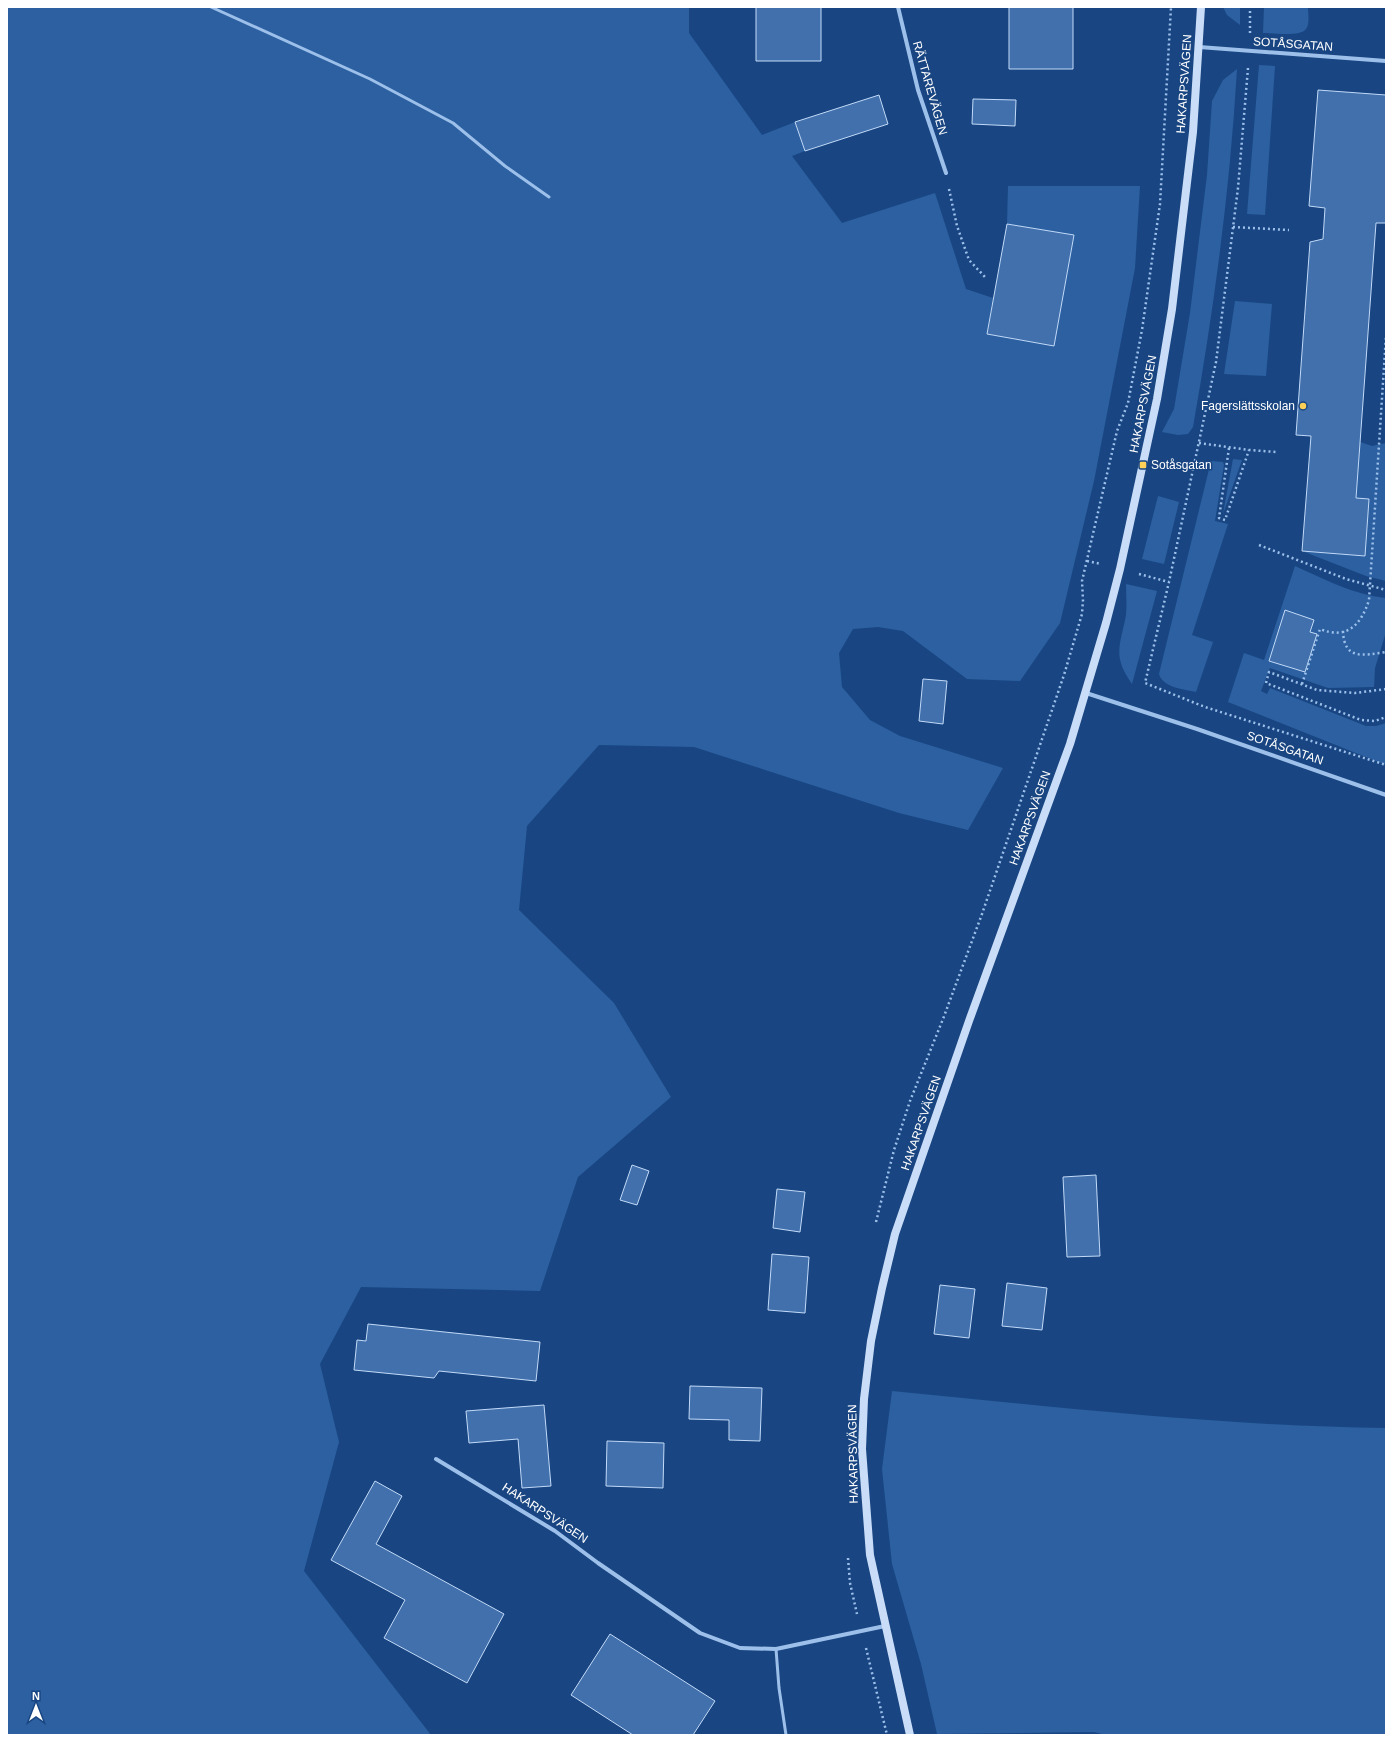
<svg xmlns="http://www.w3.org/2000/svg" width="1393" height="1742" font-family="Helvetica,sans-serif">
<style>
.green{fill:#2c60a1}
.building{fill:#4170ac;stroke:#c2daf8}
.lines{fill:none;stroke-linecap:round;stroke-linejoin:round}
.path{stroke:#9dc0eb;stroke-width:2.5;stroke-dasharray:2 3;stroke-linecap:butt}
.lane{stroke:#9dc0eb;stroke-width:3}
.street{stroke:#9dc0eb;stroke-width:4}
.secondary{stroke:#c9ddf8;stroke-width:8}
.poi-dot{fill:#fed058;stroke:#194682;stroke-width:1.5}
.labels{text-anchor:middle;stroke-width:3;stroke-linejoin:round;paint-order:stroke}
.street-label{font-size:12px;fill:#fff;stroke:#194682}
.poi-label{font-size:12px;fill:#fff;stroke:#194682;text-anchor:end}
</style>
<rect width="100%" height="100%" fill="#194682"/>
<path class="green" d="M7,7H689V33L762,135L795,122L805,151L792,156L842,223L935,193L966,289L993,298L987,334L1054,346L1074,235L1007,224L1008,186H1140L1135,268L1094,481L1060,623L1020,681L967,679L903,631L878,627L853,629L839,653L842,687L870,720L900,736L1003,768L968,830L899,813L694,747L599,745L527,826L519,910L614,1003L671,1097L578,1177L540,1291L361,1287L320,1364L339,1442L304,1571L431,1735H7Z
M1223,7H1240V25L1227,15Z
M1264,7H1308C1308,13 1310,24 1306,29C1301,37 1273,33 1263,33Z
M1259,65L1275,66L1265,215L1247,214Z
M1237,69C1230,190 1214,308 1193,427L1188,434L1178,435L1162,432L1174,409L1190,313L1207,175L1212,101L1223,80Z
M1235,301L1272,304L1266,376L1224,374Z
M1360,442L1372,446L1386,443V581L1366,576L1302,551L1365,556L1369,499L1356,498Z
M1233,459L1242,460L1223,514Z
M1211,461L1223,462L1224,465L1215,521L1228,524L1192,635L1213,642L1196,692C1184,689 1163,688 1159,674Z
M1158,496L1179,502L1164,564L1142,559Z
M1295,566C1324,579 1354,595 1386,598V632L1375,668L1374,687L1328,688L1270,668L1261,691L1267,694L1270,688L1366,726H1376L1386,723V765L1228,702L1244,653L1264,660Z
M1126,584L1157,591L1132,684C1112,655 1120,647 1126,615C1127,605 1126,594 1126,584Z
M892,1391C1057,1407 1221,1426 1386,1428V1735H1106L1094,1732L937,1734L921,1664L892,1564L882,1469Z"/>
<path class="building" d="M756,7H821V61H756Z
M1009,7H1073V69H1009Z
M1318,90L1386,95V223H1376L1356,498L1369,499L1365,556L1302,551L1311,436L1296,435L1310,242L1323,239L1325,208L1309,206Z
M879,95L888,124L805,151L795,122Z
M973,99L1016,100L1015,126L972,124Z
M1007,224L1074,235L1054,346L987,334Z
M1285,610L1314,620L1310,632L1317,634L1305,672L1269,661Z
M923,679L947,681L943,724L919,721Z
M632,1165L649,1171L637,1205L620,1200Z
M1096,1175L1100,1256L1067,1257L1063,1177Z
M777,1189L805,1192L800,1232L773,1228Z
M772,1254L809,1257L805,1313L768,1310Z
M1007,1283L1047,1288L1042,1330L1002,1326Z
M940,1285L975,1289L969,1338L934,1334Z
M368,1324L540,1342L536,1381L439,1371L434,1378L354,1370L357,1340L366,1341Z
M690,1386L762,1388L760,1441L729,1440V1420L689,1419Z
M544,1405L551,1486L522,1488L518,1439L469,1443L466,1411Z
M607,1441L664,1443L663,1488L606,1486Z
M375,1481L402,1496L376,1544L504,1614L467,1683L384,1638L405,1600L331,1560Z
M610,1634L715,1701L693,1735H633L571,1695Z"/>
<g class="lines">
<path class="path" d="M1250,33V7
M1248,68L1238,188L1216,362L1169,582L1145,683L1205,707L1386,765
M949,189L957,226L969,260L985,277
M1233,227L1289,230
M1199,443L1249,450L1276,452
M1229,448L1219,518L1225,520L1249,450
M1259,545L1346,579L1386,590
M1087,561L1101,564
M1139,574L1169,582
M1343,631C1344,661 1364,655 1386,652
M1302,684L1320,629C1347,640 1361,625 1369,600L1386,336
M1386,689L1355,693L1317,690L1269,672L1266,683L1361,720L1375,721L1386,717
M876,1222L894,1150L910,1101L943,1019L982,914L1064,675L1082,614L1083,600L1082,581L1117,431L1128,403L1142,330L1160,204L1171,7
M848,1558L850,1583L857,1614
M866,1648L887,1735"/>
<path class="lane" d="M211,7L370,79L453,123L505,166L549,197
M776,1649L779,1688L786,1735"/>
<path class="street" d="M898,7L918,90L946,173
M1199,47L1386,61
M1086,693L1197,729L1386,795
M436,1459L555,1531L598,1563L700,1633L740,1648L776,1649L885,1626"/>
<path class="secondary" d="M910,1735L870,1555L862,1449L864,1399L871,1341L882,1288L895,1234L969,1021L1070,744L1106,623L1120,569L1157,399L1172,309L1193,132L1201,7"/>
</g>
<g class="poi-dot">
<circle cx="1303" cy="406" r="4"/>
<rect x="1139" y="461" width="8" height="8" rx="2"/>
</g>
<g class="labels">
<g class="street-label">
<text transform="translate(1293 44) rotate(4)" y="4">SOTÅSGATAN</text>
<text transform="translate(1184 84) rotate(-86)" y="4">HAKARPSVÄGEN</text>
<text transform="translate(930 88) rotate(74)" y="4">RÄTTAREVÄGEN</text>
<text transform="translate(1143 404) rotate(-79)" y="4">HAKARPSVÄGEN</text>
<text transform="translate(1285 748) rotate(19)" y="4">SOTÅSGATAN</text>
<text transform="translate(1030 818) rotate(-70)" y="4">HAKARPSVÄGEN</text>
<text transform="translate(921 1123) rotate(-71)" y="4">HAKARPSVÄGEN</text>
<text transform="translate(853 1454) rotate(-91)" y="4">HAKARPSVÄGEN</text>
<text transform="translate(545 1513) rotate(33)" y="4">HAKARPSVÄGEN</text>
</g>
<g class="poi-label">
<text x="1295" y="410">Fagerslättsskolan</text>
<text x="1151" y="469" text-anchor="start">Sotåsgatan</text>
</g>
</g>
<rect width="1393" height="1742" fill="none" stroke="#ffffff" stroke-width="16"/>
<g transform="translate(36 1706)" stroke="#194682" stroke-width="3" paint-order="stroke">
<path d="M0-3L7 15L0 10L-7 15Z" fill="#ffffff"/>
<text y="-6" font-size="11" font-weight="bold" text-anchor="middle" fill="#ffffff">N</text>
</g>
</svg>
